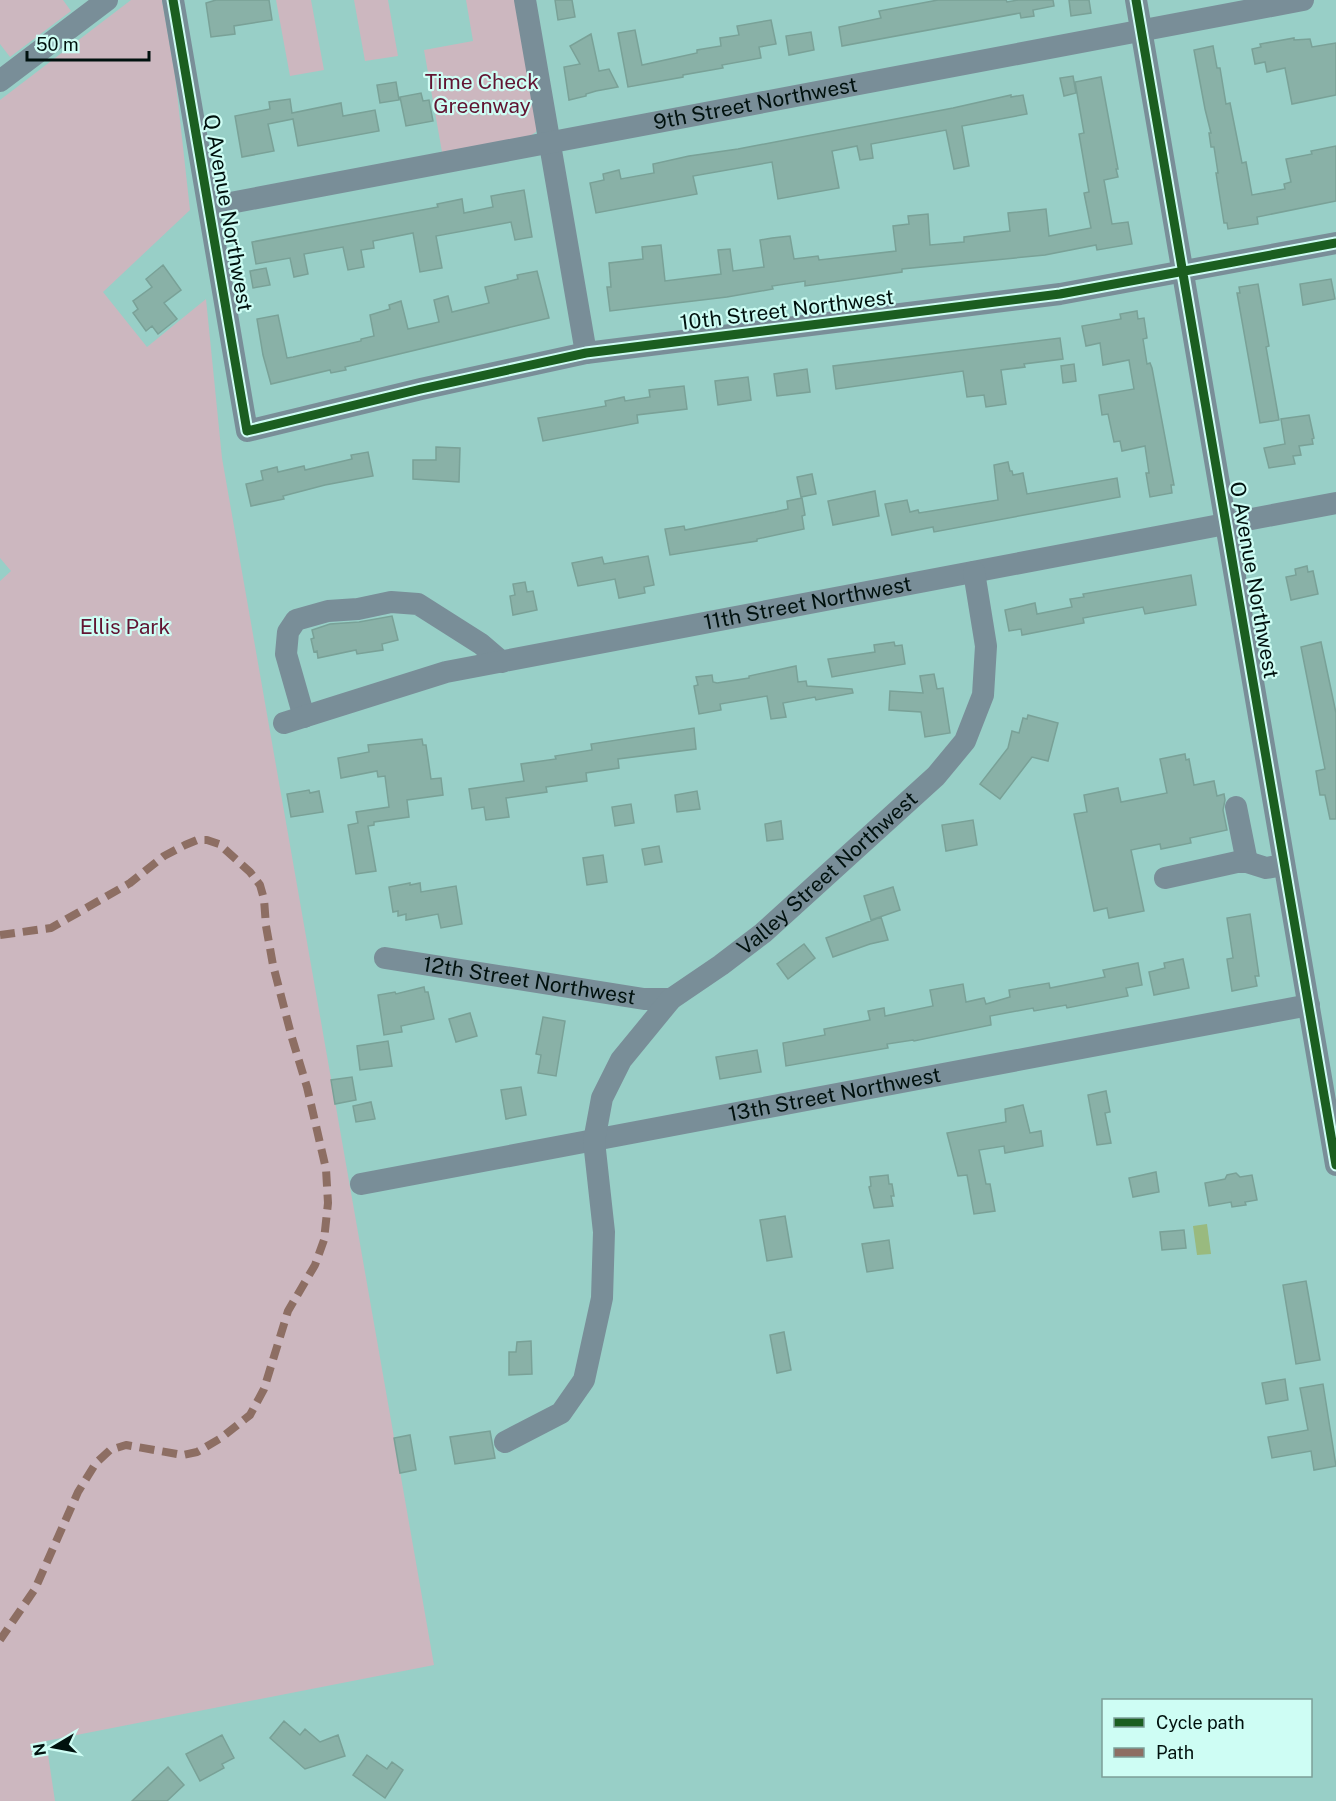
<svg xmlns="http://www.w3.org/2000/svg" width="1336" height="1801" font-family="'Public Sans',sans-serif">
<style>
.green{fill:#ccb7bf}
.water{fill:#99ba7f}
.building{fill:#89b1a7;stroke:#79a197;stroke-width:1.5}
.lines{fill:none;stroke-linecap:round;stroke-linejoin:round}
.minor{stroke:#798e98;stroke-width:22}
.quiet{stroke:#8d6e63;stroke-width:8;stroke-dasharray:15 8;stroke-linecap:butt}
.cycleway-casing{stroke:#cefdf4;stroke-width:13}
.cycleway{stroke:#1b5e20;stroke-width:9}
.labels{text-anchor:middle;stroke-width:4.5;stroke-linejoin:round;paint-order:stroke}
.park-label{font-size:21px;fill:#621432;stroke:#cefdf4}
.street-label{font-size:21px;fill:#00110e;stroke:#cefdf4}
</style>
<rect width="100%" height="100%" fill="#98cfc7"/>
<path class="green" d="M0,0H63L71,11L10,57L0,44Z
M131,0H162L175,75L190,210L103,292L147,347L206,299L222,458L434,1665L46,1741L55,1801H0V581L11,571L0,558V100Z
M276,0H311L324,70L290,76Z
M354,0H388L398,56L365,61Z
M466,0H515L537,123L536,132L530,136L442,152L424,50L473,41Z"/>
<path class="water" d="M1207,1224L1211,1254L1197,1255L1193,1226Z"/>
<path class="building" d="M216,0H269L272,20L234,26L235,34L211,37L206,3Z
M555,0H572L575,17L558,20Z
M938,0H1006L1007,2L1018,0H1053L1054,6L1033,10L1034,16L1021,18L1020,13L842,46L839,27L881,18L879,11Z
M1069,0H1089L1091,13L1071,16Z
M771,20L776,44L759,47L761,58L722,65L723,68L683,75V77L628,87L618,33L635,30L642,65L697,53V50L721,46L720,38L739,35L737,26Z
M811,32L814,50L789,55L786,36Z
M591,34L599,71L609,69L618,87L596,91L586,94V96L569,100L564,67L580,64L570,46Z
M1294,38V40L1310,39L1312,47L1336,43V95L1292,104L1285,68L1267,72L1265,62L1255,64L1252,49L1261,47L1260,44Z
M1213,46L1217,68H1220L1226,104L1230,103L1242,163L1246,162L1252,195L1285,189L1284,184L1291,182L1286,159L1312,154L1311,151L1336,146V201L1257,217L1258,224L1228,229L1227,223H1224L1216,173H1218L1214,147H1211L1209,133H1211L1205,109L1194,50Z
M1073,76L1076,93L1064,96L1060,78Z
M1101,77L1118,169H1116L1118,177L1104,180L1112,224L1128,222L1132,244L1097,250L1096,245L1045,255L902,269V272L805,286V281L772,286L773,289L727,297L610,311L607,287H611L609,263L643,259L642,247L661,245L665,281L721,274L718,250L730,249L733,271L764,267L760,240L772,238L790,236L794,259L818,256L819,260L896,251L893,226L909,224L908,216L928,214L930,245L964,242V237L1010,231L1008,213L1046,209L1049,236L1091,228L1084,193L1089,192L1079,134L1084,133L1075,82Z
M396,82L399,100L380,103L377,85Z
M421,93L423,101L429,100L433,121L406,126L400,97Z
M1011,95V97L1023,95L1027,114L962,126L969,166L954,169L946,130L871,144L873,158L860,160L857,146L832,151L839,188L778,199L772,162L693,176L697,194L596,213L590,183L604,180L603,174L619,170L621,179L654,173L653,164L689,156L738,149L953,108Z
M290,99L292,113L341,103L343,116L375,110L379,131L298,146L293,119L268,124L274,151L242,157L235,116L270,109L269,102Z
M524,190L532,237L515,240L511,222L436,236L442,268L420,272L413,233L373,241L374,248L361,250L364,267L348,270L343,247L304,254L308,274L294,277L290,258L256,264L252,242L438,207L437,204L462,199L464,213L493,207L491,196Z
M163,265L181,290L164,303L177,319L158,334L152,326L146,331L133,313L138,309L133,301L152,287L146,279Z
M266,268L270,285L253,288L250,271Z
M537,271L549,318L345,367L346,370L331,373L330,370L271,384L263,355L257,319L278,315L287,358L293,357L361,341V339L374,336L370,315L390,309L389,305L401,301L408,329L439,322L434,300L448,296L452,312L489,303L485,287L518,279L517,275Z
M1331,279L1335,299L1303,305L1300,284Z
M1258,284L1269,346L1266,347L1279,420L1260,423L1237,293H1240L1239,287Z
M1137,311L1138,319L1144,318L1147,338L1143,339L1147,364L1150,363L1152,368L1174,485H1171L1172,493L1150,497L1146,473H1149L1145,446L1122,451L1120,441L1114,442L1108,414L1102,415L1099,395L1134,389L1129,360L1103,365L1100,343L1086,346L1082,326L1121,319L1120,314Z
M1060,338L1063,359L1024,364L1025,367L1001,370L1006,404L986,407L984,395L967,397L963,371L836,389L833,366Z
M1074,364L1076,381L1063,383L1061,366Z
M807,369L810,392L777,396L774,374Z
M748,377L751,400L718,405L715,381Z
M684,386L687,409L637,415L638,423L543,441L538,418L606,406L605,401L624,397L625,401L650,397L649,390Z
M1309,415L1314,438L1312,439L1313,444L1299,446L1301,455L1293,456L1295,464L1269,468L1264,448L1285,444L1281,419Z
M436,447L460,448L459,482L413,479V460H436Z
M368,452L373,476L325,485L283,496L284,499L251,506L246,484L263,480L261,471L277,467L278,472L304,466L305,470L352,459L351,455Z
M1008,462L1010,471H1012L1013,475L1023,473L1027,494L1117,478L1120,497L934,532L933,527L892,535L885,504L907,500L910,512L918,510L919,513L998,500L994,465Z
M812,474L816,494L801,497L797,477Z
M875,491L879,516L833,525L828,501Z
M802,498L805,515L802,516L804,529L757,539V541L670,555L665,529L684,526L685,530L775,512L788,509L787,501Z
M648,556L654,585L644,587L645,593L619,598L615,579L578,586L572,563L602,557L604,564Z
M1307,566L1308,572L1313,571L1318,594L1291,600L1286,577L1296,575L1295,569Z
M1191,575L1196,605L1145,614L1143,607L1083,618L1084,623L1022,635L1021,629L1009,631L1005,610L1035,603L1037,614L1072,607L1070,599L1084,597L1083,594Z
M525,582L527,592L533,591L537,610L513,615L510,596L515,595L513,584Z
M392,616L398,640L382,644L383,650L357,654L356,650L318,658L317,651L314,652L311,639L314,638L312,630L330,624L359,622Z
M894,642L895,646L902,645L905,664L832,677L828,659L875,652L874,645Z
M1321,642L1336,713V819H1330L1325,795H1320L1316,771L1325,769L1301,647Z
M796,666L798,682L806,681L807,686L852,689L853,693L816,700L815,697L783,703L786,717L771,719L767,696L720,704L721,710L699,714L694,686L698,685L696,677L712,675L713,682L717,683L749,678V676Z
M934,674L937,689L943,688L950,733L925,737L921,712L889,710L890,691L923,693L920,676Z
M1028,715L1058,723L1048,761L1032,757L1000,799L980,784L1008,748L1012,731L1019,733L1023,718L1027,719Z
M694,728L696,749L618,759L619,768L586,773L587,781L546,787L547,792L506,798L509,817L486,820L484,807L472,809L469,789L524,781L521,764L556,759L555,756L592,750L591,744Z
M422,739L423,745H426L431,779L441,778L443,795L407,800L409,817L374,822V825L368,826L376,871L356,874L348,825L358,823L356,812L389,807L385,776L378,777L377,771L341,778L338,758L369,752L368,745Z
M1185,754L1186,760L1189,759L1194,785L1214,781L1217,796L1224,794L1225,800L1223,810L1227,830L1190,838L1191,843L1161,849L1160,844L1131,850L1144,911L1109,918L1107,908L1094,911L1074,814L1087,812L1084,795L1118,788L1121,802L1167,793L1160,759Z
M309,790L310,793L319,791L323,812L291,817L287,794Z
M697,791L700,809L677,812L675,795Z
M631,804L634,823L615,826L612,807Z
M973,820L977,845L946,851L942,825Z
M781,821L783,839L767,841L765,824Z
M659,846L662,862L645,865L642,849Z
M603,855L607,882L587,885L583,858Z
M410,883V885L420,883L421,892L456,886L462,924L441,928L438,914L406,920V914L398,916V911L393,912L389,887Z
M893,887L900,910L871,920L864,896Z
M1250,914L1259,976H1255L1257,986L1232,991L1227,959L1233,958L1227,918Z
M881,917L888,940L870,944L833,957L826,938Z
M804,944L815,958L788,979L777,964Z
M1183,959L1189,988L1154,995L1149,972L1165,968L1164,963Z
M1138,963L1142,985L1126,988L1128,996L1067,1008L1066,1005L1034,1011L1033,1008L990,1016L991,1025L914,1041L913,1040L887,1044L888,1048L786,1066L783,1043L825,1035L824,1029L870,1020L868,1011L884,1008L885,1016L933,1006L930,990L963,984L966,1002L984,998L986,1004L1010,997L1009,990L1049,983L1050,988L1105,977L1103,970Z
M424,987L425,992H428L434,1019L401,1026L402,1032L384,1035L378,995L395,992L396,994Z
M470,1013L477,1036L456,1042L449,1019Z
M543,1017L565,1021L556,1076L538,1073L541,1055L536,1054Z
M388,1041L392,1066L360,1070L357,1046Z
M757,1050L761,1072L720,1079L716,1057Z
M352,1077L356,1100L335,1104L331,1080Z
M521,1087L526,1115L506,1119L501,1090Z
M1106,1091L1110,1112L1105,1113L1111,1143L1097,1145L1088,1095Z
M371,1102L375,1119L356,1122L353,1106Z
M1023,1105L1030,1133L1041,1131L1043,1146L1005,1153L1004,1146L979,1150L986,1184H990L995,1211L974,1214L967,1175L958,1176L947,1133L1006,1122L1005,1109Z
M1156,1172L1159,1192L1133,1197L1129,1178Z
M1236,1173L1240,1177L1252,1175L1257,1200L1245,1202L1246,1205L1232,1207L1231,1202L1209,1206L1205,1183L1225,1179L1227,1175Z
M888,1175L889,1184H892L894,1196H891L893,1206L874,1208L869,1187L871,1186L870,1177Z
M785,1216L792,1257L767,1261L760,1220Z
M1184,1230L1186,1248L1162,1250L1160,1232Z
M889,1240L893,1268L867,1272L862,1244Z
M1306,1281L1320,1360L1296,1364L1283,1285Z
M784,1332L791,1370L777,1373L770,1335Z
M531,1341L532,1374L509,1375V1352H516L517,1342Z
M1285,1379L1288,1400L1266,1404L1262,1383Z
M1323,1384L1336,1466L1314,1470L1311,1451L1272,1458L1268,1437L1308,1430L1300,1388Z
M490,1431L495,1458L455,1464L450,1437Z
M410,1435L416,1470L400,1473L394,1438Z
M284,1721L300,1735L305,1729L320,1742L338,1735L345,1756L305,1769L270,1738Z
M222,1735L234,1758L222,1764L224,1768L200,1781L186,1754Z
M367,1755L387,1769L392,1762L403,1770L385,1798L353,1775Z
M168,1767L184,1785L167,1801H132Z"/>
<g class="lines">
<g class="minor">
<path d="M173,0L247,431L421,389L586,353L1060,294L1336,243"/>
<path d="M525,0L586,353"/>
<path d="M1136,0L1336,1165"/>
<path d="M0,81L107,0"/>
<path id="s1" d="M209,207L1303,0"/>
<path d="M304,717L286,654L288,632L296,620L328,611L358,609L391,602L418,604L481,644L502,662"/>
<path id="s2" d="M284,723L446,672L1336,503"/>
<path d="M1236,807L1247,862"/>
<path d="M1165,878L1237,862H1247L1266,868L1284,865"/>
<path id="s3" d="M385,958L644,999H671"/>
<path id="s4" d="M361,1184L1309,1005"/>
<path id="s5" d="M505,1442L561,1413L584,1380L602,1298L604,1232L594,1141L602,1098L621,1060L671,999L721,965L763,933L936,776L965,741L983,695L986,646L974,572"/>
</g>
<path class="quiet" d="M0,935L51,928L130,883L164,856L185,845L197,840H207L219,844L250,872L260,885L264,899L266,926L273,965L292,1038L307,1087L326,1169L328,1203L324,1240L315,1265L288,1311L264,1389L250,1415L221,1438L197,1452L183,1455L126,1445L110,1450L96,1463L78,1492L35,1589L0,1640"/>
<g class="cycleway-casing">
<path id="cycleway" d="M173,0L247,431L421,389L586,353L1060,294L1336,243
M1136,0L1336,1165"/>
</g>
<use href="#cycleway" class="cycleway"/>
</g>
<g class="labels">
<g class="park-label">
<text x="482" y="89">Time Check<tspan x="482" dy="24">Greenway</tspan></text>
<text x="125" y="634">Ellis Park</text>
</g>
<g class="street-label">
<text dy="7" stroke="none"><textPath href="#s1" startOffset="556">9th Street Northwest</textPath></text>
<text transform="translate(228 213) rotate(80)" y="7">Q Avenue Northwest</text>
<text transform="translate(787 310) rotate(-7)" y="7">10th Street Northwest</text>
<text transform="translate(1254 580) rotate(80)" y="7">O Avenue Northwest</text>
<text dy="7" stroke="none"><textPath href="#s2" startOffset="538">11th Street Northwest</textPath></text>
<text dy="7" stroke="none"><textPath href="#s5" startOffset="711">Valley Street Northwest</textPath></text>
<text dy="7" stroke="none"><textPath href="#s3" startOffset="146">12th Street Northwest</textPath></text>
<text dy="7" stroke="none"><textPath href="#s4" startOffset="482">13th Street Northwest</textPath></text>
</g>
</g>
<rect x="1102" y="1699" width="210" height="78" fill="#cefdf4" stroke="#7c9f98" stroke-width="1.5"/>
<rect x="1114" y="1718" width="30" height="9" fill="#1b5e20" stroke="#7c9f98" stroke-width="1.5"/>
<text x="1156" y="1729" font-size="18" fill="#00110e">Cycle path</text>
<rect x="1114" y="1748" width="30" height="9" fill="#8d6e63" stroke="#7c9f98" stroke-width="1.5"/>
<text x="1156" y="1759" font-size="18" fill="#00110e">Path</text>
<g transform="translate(54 1747) rotate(260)" stroke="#cefdf4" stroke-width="4.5" paint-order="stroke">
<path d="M0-4.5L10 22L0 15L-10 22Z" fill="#00110e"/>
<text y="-9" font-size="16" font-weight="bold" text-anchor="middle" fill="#00110e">N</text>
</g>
<path d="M27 51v9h122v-9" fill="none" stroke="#00110e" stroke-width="3"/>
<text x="36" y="51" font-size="18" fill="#00110e" stroke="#cefdf4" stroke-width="4.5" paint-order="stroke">50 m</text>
</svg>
